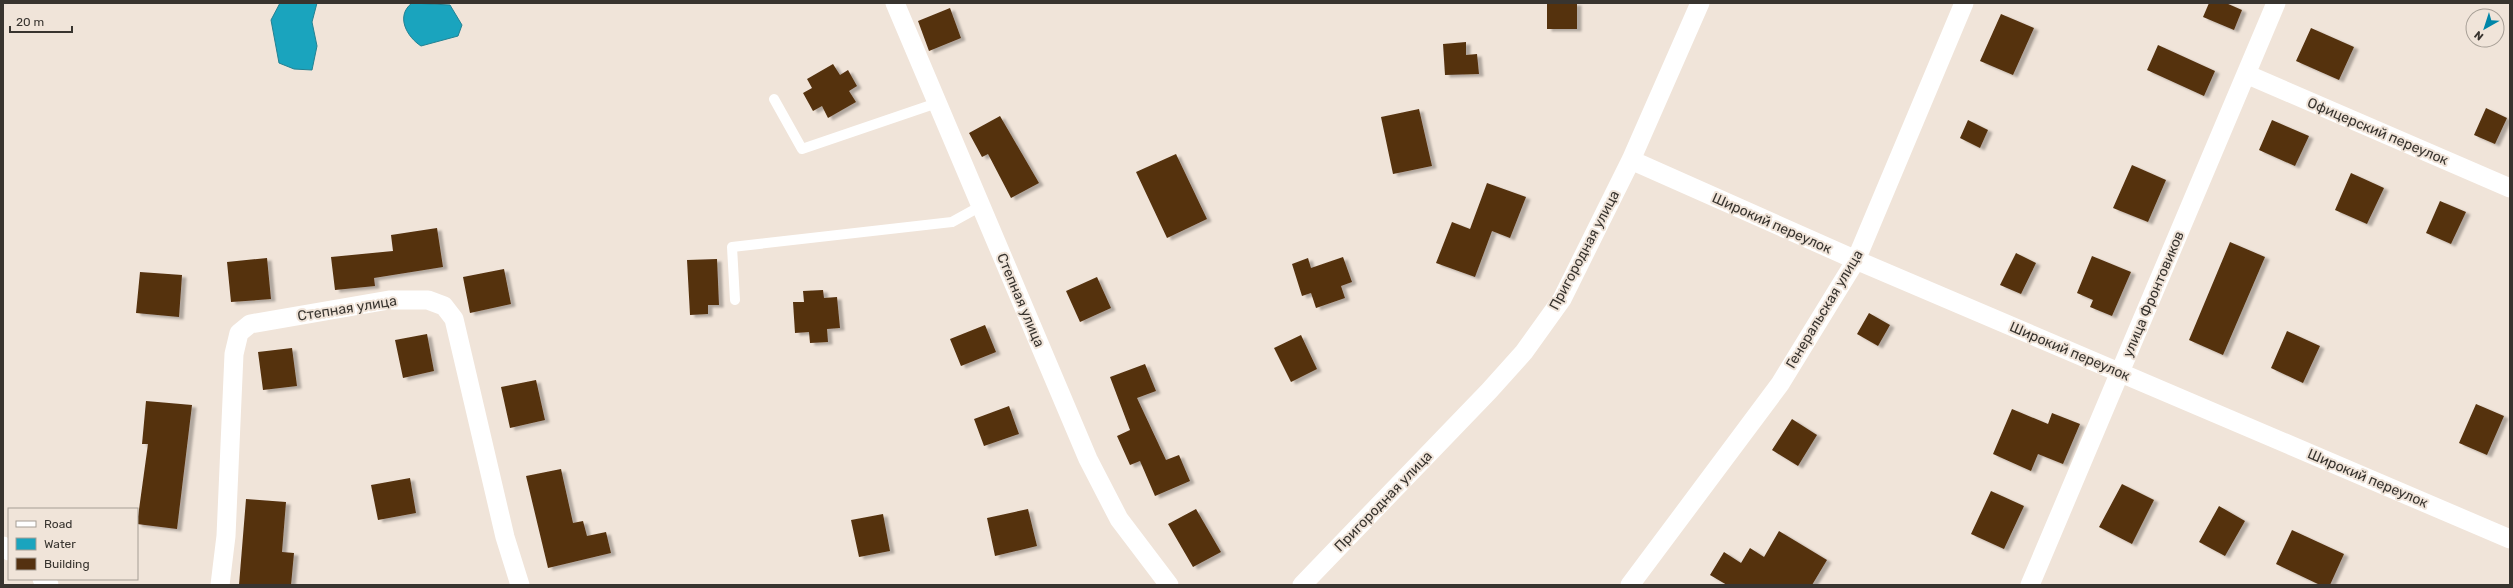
<svg xmlns="http://www.w3.org/2000/svg" width="2513" height="588" font-family="Rubik,sans-serif">
<style>
.water{fill:#1aa4be;stroke:#238293}
.building{fill:#543110;filter:url(#shadow)}
.lines{fill:none;stroke-linecap:round;stroke-linejoin:round}
.service{stroke:#fff;stroke-width:10}
.minor{stroke:#fff;stroke-width:19}
.labels{text-anchor:middle;stroke-width:4;stroke-linejoin:round;paint-order:stroke}
.street-label{font-size:14px;fill:#38342f;stroke:#f0e4d9}
</style>
<defs>
<filter id="shadow"><feDropShadow dx="4.5" dy="2.5" stdDeviation="1" flood-color="#0004"/></filter>
</defs>
<rect width="100%" height="100%" fill="#f0e4d9"/>
<path class="water" d="M280,3H317L312,22L317,46L312,70L294,69L279,63L271,20Z
M412,3L450,5L462,25L458,36L421,46C407,37 395,16 412,3Z"/>
<path class="building" d="M1547,3H1577V29H1547Z
M2209,3H2226L2242,10L2234,30L2203,17Z
M950,8L961,38L929,51L918,21Z
M2001,14L2034,28L2013,75L1980,61Z
M2311,28L2354,47L2339,80L2296,61Z
M1466,42V55L1477,54L1479,74L1445,75L1443,44Z
M2158,45L2215,71L2204,96L2147,70Z
M833,64L840,75L848,70L857,86L849,91L856,102L828,118L822,106L813,111L803,93L812,88L807,79Z
M2486,108L2507,118L2495,144L2474,135Z
M1419,109L1432,166L1393,174L1381,117Z
M1000,116L1039,183L1011,198L988,154L982,157L969,133Z
M1968,120L1988,130L1980,148L1960,138Z
M2272,120L2309,136L2295,166L2259,150Z
M1176,154L1207,219L1167,238L1136,172Z
M2132,165L2166,180L2148,222L2113,208Z
M2351,173L2384,188L2367,224L2335,210Z
M1487,183L1526,197L1510,238L1492,231L1475,277L1436,263L1452,222L1470,229Z
M2440,201L2466,212L2451,244L2426,233Z
M437,228L443,267L374,278L375,286L335,290L331,257L393,251L391,235Z
M2230,242L2265,257L2223,355L2189,340Z
M2016,253L2036,263L2021,294L2000,285Z
M2092,256L2131,272L2112,316L2090,307L2093,300L2077,293Z
M1343,257L1352,282L1341,286L1345,298L1316,308L1311,293L1302,296L1292,264L1308,258L1311,268Z
M267,258L271,299L231,302L227,262Z
M717,259L719,305H708V314L690,315L687,260Z
M504,269L511,304L470,313L463,277Z
M140,272L182,275L179,317L136,313Z
M1097,277L1111,308L1080,322L1066,291Z
M823,290L824,298L837,297L840,328L827,329L828,342L810,343L809,332L795,333L793,302H804L803,291Z
M1869,313L1890,325L1878,346L1857,334Z
M985,325L996,352L961,366L950,339Z
M2287,331L2320,346L2303,383L2271,368Z
M427,334L434,371L403,378L395,340Z
M1301,335L1317,369L1291,382L1274,348Z
M292,348L297,386L263,390L258,352Z
M1145,364L1156,391L1137,398L1166,460L1179,455L1190,481L1155,496L1140,461L1130,465L1117,436L1130,430L1110,377Z
M536,380L545,420L510,428L501,387Z
M146,401L192,405L177,529L137,524L148,444H142Z
M2476,404L2504,416L2487,455L2459,443Z
M1009,406L1019,434L984,446L974,419Z
M2012,409L2048,424L2052,413L2080,424L2063,464L2038,454L2031,471L1993,454Z
M1792,419L1817,435L1798,466L1772,450Z
M561,469L573,523L583,521L587,536L606,532L611,553L548,568L526,476Z
M410,478L416,513L378,520L371,485Z
M2122,484L2154,500L2132,544L2099,527Z
M1991,491L2024,506L2004,549L1971,534Z
M246,499L286,502L282,552L294,553L291,585H239Z
M2219,506L2245,521L2225,556L2199,542Z
M1028,509L1037,546L995,556L987,518Z
M1196,509L1221,552L1193,567L1168,524Z
M883,514L890,551L859,557L851,520Z
M2292,530L2344,554L2330,585H2320L2276,564Z
M1779,531L1827,560L1812,585H1727L1710,575L1724,552L1741,563L1750,548L1764,557Z"/>
<g class="lines">
<path class="service" d="M774,99L802,149L937,103
M735,300L732,247L952,222L981,206"/>
<path class="minor" d="M895,3L1088,459L1119,519L1169,585
M2246,74L2510,188
M1631,160L1856,260L2510,539
M3,546L9,551
M42,579L49,585
M220,585L226,536L234,354L239,333L250,324L389,300H428L444,306L454,319L505,537L520,585
M1302,585L1489,391L1524,352L1562,299L1631,160L1700,3
M1630,585L1780,384L1856,260L1964,3
M2030,585L2276,3"/>
</g>
<g class="labels">
<g class="street-label">
<text transform="translate(2378 131) rotate(23)" y="5">Офицерский переулок</text>
<text transform="translate(1772 223) rotate(24)" y="5">Широкий переулок</text>
<text transform="translate(1584 250) rotate(-62)" y="5">Пригородная улица</text>
<text transform="translate(2153 294) rotate(-67)" y="5">улица Фронтовиков</text>
<text transform="translate(1021 300) rotate(67)" y="5">Степная улица</text>
<text transform="translate(347 308) rotate(-9)" y="5">Степная улица</text>
<text transform="translate(1824 309) rotate(-59)" y="5">Генеральская улица</text>
<text transform="translate(2070 351) rotate(23)" y="5">Широкий переулок</text>
<text transform="translate(2368 478) rotate(23)" y="5">Широкий переулок</text>
<text transform="translate(1383 501) rotate(-46)" y="5">Пригородная улица</text>
</g>
</g>
<rect width="2513" height="588" fill="none" stroke="#38342f" stroke-width="8"/>
<rect x="8" y="508" width="130" height="72" fill="#f0e4d9" stroke="#a69e95"/>
<rect x="16" y="521" width="20" height="6" fill="#ffffff" stroke="#a69e95"/>
<text x="44" y="528" font-size="12" fill="#38342f">Road</text>
<rect x="16" y="538" width="20" height="12" fill="#1aa4be" stroke="#a69e95"/>
<text x="44" y="548" font-size="12" fill="#38342f">Water</text>
<rect x="16" y="558" width="20" height="12" fill="#543110" stroke="#a69e95"/>
<text x="44" y="568" font-size="12" fill="#38342f">Building</text>
<g transform="translate(2485 28) rotate(219)"><circle r="19" fill="#f0e4d9" stroke="#a69e95"/>
<path d="M0-3L7 15L0 10L-7 15Z" fill="#0086a8"/>
<text y="-6" font-size="11" font-weight="bold" text-anchor="middle" fill="#38342f">N</text>
</g>
<path d="M10 26v6h62v-6" fill="none" stroke="#38342f" stroke-width="2"/>
<text x="16" y="26" font-size="12" fill="#38342f" stroke="#f0e4d9" stroke-width="3" paint-order="stroke">20 m</text>
</svg>
